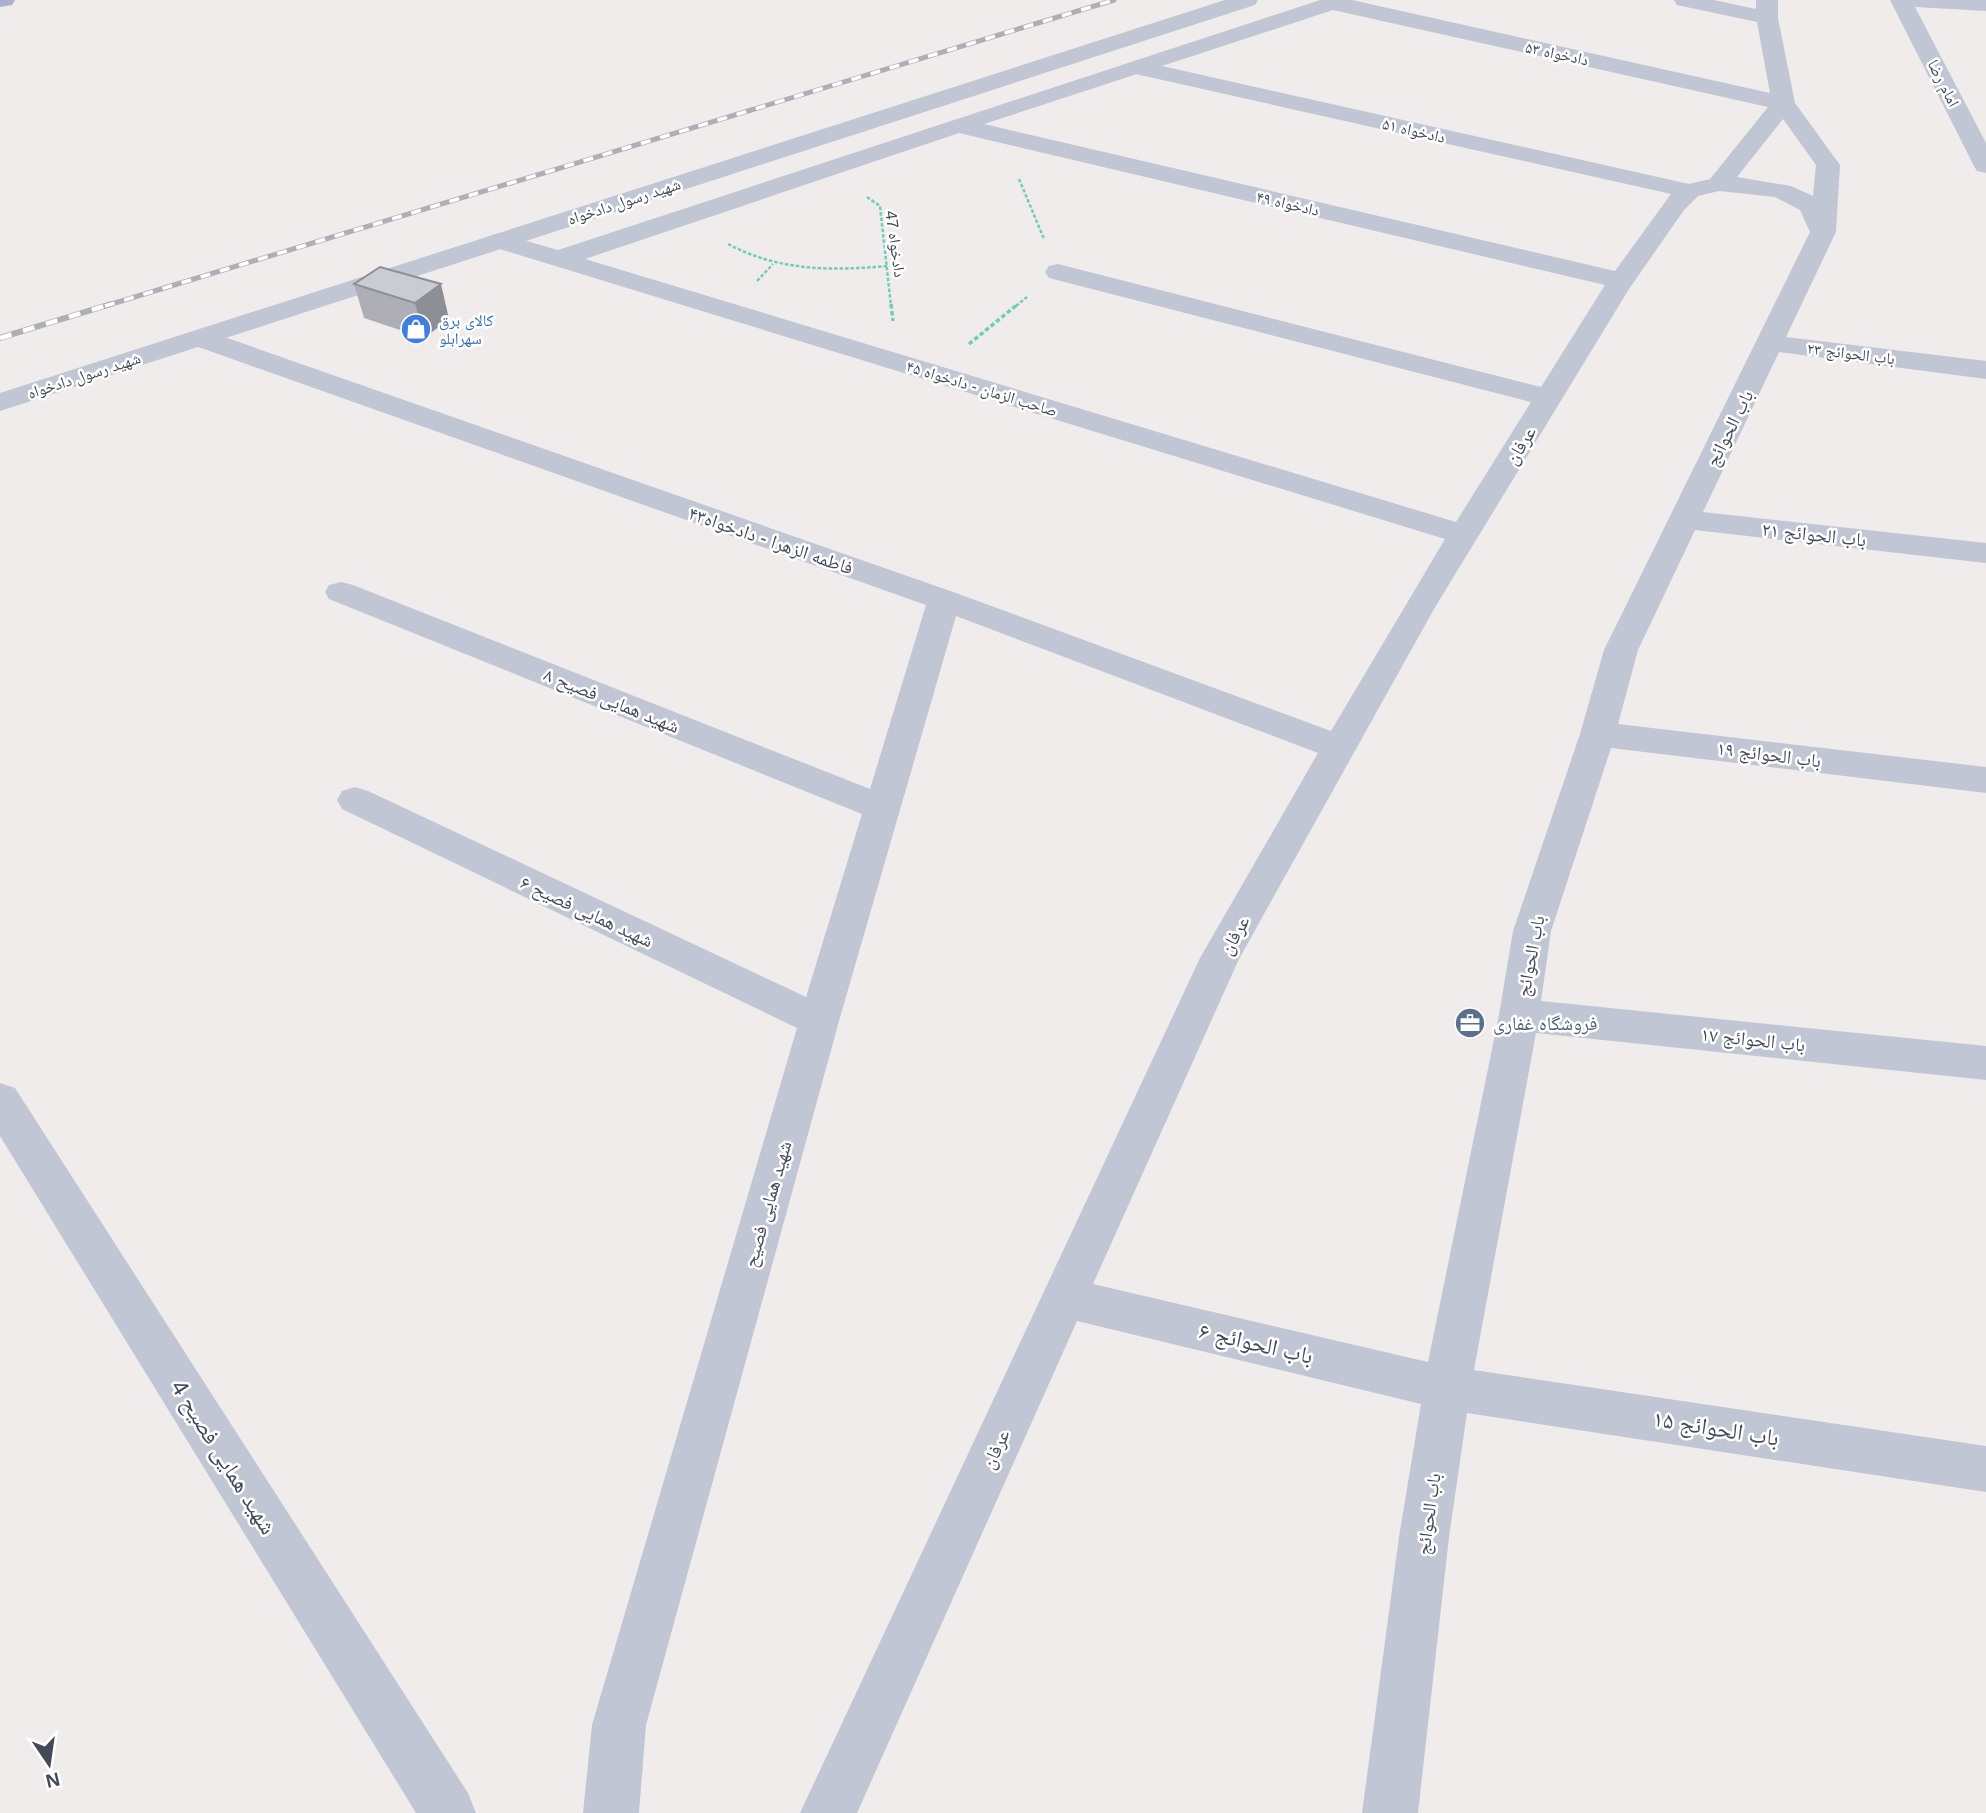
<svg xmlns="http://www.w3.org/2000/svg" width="1986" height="1813" font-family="Arial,'Noto Naskh Arabic',sans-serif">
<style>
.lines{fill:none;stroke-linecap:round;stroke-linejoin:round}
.path-far1{stroke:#6eceb6;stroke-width:2.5;stroke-dasharray:3.5 2;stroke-linecap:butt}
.path{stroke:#6eceb6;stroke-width:3.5;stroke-dasharray:4.5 2.5;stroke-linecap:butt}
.minor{fill:#c1c6d4;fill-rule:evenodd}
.tertiary{fill:#c1c6d4;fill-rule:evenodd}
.primary{fill:#a9b2cc;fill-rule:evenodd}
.rail-far1-casing{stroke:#adaeb6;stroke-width:5}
.rail-casing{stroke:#adaeb6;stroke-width:6}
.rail-far1{stroke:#fff;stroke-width:3.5;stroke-dasharray:10;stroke-linecap:butt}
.rail{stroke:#fff;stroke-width:4.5;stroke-dasharray:12;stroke-linecap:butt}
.wall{fill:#aeafb6}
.shaded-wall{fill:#8d8f94}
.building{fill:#caccd4;stroke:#8d8f94;stroke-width:2}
.labels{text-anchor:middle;stroke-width:5;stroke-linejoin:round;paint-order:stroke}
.far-street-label{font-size:16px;fill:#434959;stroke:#fff}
.far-shop-label{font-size:16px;fill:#366cbe;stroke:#fff;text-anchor:start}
.street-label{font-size:19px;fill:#434959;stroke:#fff}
.service-label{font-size:19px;fill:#4e5e75;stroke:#fff;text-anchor:start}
.near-street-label{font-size:23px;fill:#434959;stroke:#fff}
</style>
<rect width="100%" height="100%" fill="#efeceb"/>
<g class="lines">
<path class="path-far1" d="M1019,179L1044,239
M867,197L880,206L891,306
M728,244C779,271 830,271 887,266
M757,281L773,264
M1016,306L1027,297"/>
<path class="path" d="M891,304L893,321
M969,344L1018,304"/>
<path class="minor" d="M1320,0H1352L1770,93L1757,22L1677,5L1674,0H1714L1756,9V0H1778V18L1795,103L1840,165L1836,232L1786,337L1986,361V379L1779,352L1703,512L1986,543V563L1695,530L1638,650L1618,724L1986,767V793L1611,748L1551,931L1541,1001L1986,1046V1080L1536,1033L1474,1370L1986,1446V1492L1467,1413L1449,1537L1418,1813H1362L1399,1537L1421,1404L1077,1321L857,1813H800L1200,958L1318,753L956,616L839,1021L646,1725L639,1813H583L592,1725L797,1028L342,809L337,800L342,791L355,787L368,791L806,997L862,814L329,599L325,592L329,585L341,582L353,585L870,789L926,605L190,344L186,338L190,332H210L956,593L1331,731L1445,539L490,246L486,241L490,236L499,233L558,250ZM1333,10L1768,107L1710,179L1689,184L1162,66ZM1137,74L1140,75L1671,194L1615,271L984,124ZM1783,119L1816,165L1813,196L1791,186L1737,177ZM959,133L1605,285L1541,387L1058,264L1049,266L1045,272L1049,278L1531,402L1456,522L585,259ZM1719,191L1775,197L1800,210L1810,232L1604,650L1580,734L1513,931L1499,1015L1428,1362L1093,1284L1239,959L1434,609L1629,289L1684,210L1698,196Z
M1890,0H1986V11L1915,7L1986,143V173L1977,171L1974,166Z
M0,1083L15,1088L468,1793L476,1813H416L0,1136Z"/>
<path class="tertiary" d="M1225,0H1258L1255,5L0,411V393Z"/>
<path class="primary" d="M0,0H15L12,5L0,7Z"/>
<g class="rail-far1-casing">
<path id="rail-far1" d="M105,306L1114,0"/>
</g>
<g class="rail-casing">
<path id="rail" d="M0,338L111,304"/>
</g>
<use href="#rail-far1" class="rail-far1"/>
<use href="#rail" class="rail"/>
</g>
<path class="wall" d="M380,267L449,319L424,338L364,318L354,284Z"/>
<path class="shaded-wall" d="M441,284L449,319L424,338L415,303Z"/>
<path class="building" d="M380,267L441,284L415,303L354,284Z"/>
<defs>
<g id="shop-disc" transform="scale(1.575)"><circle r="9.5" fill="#3f7fe0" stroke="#fff"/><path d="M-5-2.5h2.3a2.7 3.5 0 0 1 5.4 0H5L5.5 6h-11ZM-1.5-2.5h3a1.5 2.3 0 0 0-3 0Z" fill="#fff"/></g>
<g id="office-disc" transform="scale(1.575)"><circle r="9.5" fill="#5c6f8a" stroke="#fff"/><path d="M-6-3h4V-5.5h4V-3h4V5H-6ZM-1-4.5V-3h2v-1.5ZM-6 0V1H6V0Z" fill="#fff"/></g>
</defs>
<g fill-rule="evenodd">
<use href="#shop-disc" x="416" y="329"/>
<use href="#office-disc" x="1470" y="1023"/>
</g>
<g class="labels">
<g class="far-street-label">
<text transform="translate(1557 53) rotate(12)" y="6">دادخواه ۵۳</text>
<text transform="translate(1944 83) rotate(63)" y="6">امام رضا</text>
<text transform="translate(1414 130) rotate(13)" y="6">دادخواه ۵۱</text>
<text transform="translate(624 201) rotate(-18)" y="6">شهید رسول دادخواه</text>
<text transform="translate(1288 203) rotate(13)" y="6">دادخواه ۴۹</text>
<text transform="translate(896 244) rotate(82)" y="6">دادخواه 47</text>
<text transform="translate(1851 353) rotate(7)" y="6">باب الحوائج ۲۳</text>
<text transform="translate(84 375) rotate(-18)" y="6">شهید رسول دادخواه</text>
<text transform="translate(982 388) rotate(17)" y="6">صاحب الزمان - دادخواه ۴۵</text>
</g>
<g class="far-shop-label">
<text x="439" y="326">کالای برق<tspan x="439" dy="18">سهرابلو</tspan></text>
</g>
<g class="street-label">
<text transform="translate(1729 428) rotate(-63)" y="7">باب الحوائج</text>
<text transform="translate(1520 445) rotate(-58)" y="7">عرفان</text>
<text transform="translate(1814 534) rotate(6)" y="7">باب الحوائج ۲۱</text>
<text transform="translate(771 540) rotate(19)" y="7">فاطمه الزهرا - دادخواه۴۳</text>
<text transform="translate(612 700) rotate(22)" y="7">شهید همایی فصیح ۸</text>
<text transform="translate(1769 754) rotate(7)" y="7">باب الحوائج ۱۹</text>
<text transform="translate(587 911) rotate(25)" y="7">شهید همایی فصیح ۶</text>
<text transform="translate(1234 935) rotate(-61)" y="7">عرفان</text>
<text transform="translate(1530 956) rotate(-79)" y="7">باب الحوائج</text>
<text transform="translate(1753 1039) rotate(6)" y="7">باب الحوائج ۱۷</text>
<text transform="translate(767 1204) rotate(-74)" y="7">شهید همایی فصیح</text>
<text transform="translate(995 1449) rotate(-65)" y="7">عرفان</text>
<text transform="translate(1428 1514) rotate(-82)" y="7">باب الحوائج</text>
</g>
<g class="service-label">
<text x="1493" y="1030">فروشگاه غفاری</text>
</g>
<g class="near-street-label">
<text transform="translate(1256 1343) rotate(13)" y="8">باب الحوائج ۶</text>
<text transform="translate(1716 1428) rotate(9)" y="8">باب الحوائج ۱۵</text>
<text transform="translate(224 1457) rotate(58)" y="8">شهید همایی فصیح 4</text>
</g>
</g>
<g transform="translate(49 1764) rotate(167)" stroke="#ffffff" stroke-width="5" paint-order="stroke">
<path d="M0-5L12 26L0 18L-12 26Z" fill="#434959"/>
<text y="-10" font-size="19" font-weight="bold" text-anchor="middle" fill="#434959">N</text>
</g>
</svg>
